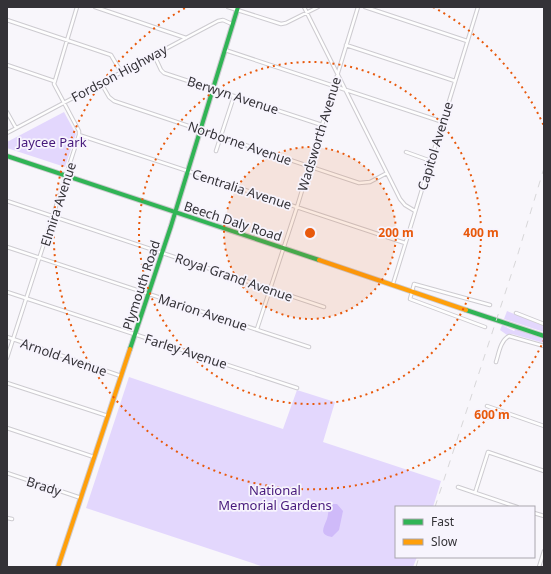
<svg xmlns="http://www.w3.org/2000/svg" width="551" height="574" font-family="'Noto Sans',sans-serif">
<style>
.green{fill:#e3d7fd}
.water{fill:#cfbaf9}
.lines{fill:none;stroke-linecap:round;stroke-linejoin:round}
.street-casing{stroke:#cdcbd0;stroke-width:4.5}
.fast-casing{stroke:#cdcbd0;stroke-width:6}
.slow-casing{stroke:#cdcbd0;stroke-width:6}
.street{stroke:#fefefe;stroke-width:2.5}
.fast{stroke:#30b455;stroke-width:4}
.slow{stroke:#ff9f0a;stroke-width:4}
.rail{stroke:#d8d7d9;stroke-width:1;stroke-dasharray:7 7;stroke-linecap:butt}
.ring{fill:none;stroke:#e8590c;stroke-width:2;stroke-dasharray:2 4}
.labels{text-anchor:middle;stroke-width:3.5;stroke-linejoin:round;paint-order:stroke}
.street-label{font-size:13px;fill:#343237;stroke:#f7f4fd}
.park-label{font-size:13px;fill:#46187b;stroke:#f7f4fd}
.centre{fill:#e8590c;stroke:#f7f4fd;stroke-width:2}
.ring-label{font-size:12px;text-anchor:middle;font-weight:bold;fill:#e8590c;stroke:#f7f4fd;stroke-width:3.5;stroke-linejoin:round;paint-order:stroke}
</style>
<rect width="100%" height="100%" fill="#f8f6fb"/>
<path class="green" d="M64,112L76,134L65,167L7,148V142Z
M507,311L544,326V332L504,319Z
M502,325L514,331L516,329L544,339V343L512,334L507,335L500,330Z
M129,377L283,429L297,390L335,402L323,442L441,481L433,507H396V557H417L413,567H264L86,508Z"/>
<path class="water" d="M333,504H337L343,511L339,530L332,537C318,535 324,527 327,519C329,513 327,508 333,504Z"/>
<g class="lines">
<g class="street-casing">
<path id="street" d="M95,7L186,38
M228,7L281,24L286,23L318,7
M304,7L400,199L405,205L415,211
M365,7L467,41
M7,20L111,55L121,72
M346,45L455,81
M225,50L443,122
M154,55L161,70L164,73L322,125
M7,65L54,81
M101,83L109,97L114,101L359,183L370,182L387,173
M7,112L16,128
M7,133L218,21L223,20L232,24
M79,135L405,243
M216,151L234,96
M406,152L431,161
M7,201L324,307
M7,247L309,347
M393,284L478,7
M7,292L297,388
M516,313L544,324
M485,327L410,299L414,284L490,305
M257,329L297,207L358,7
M7,337L121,376
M7,358L79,135V131L54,84L77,7
M496,362C499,353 500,341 509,336L544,346
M7,383L108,416
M487,406L544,426
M7,428L94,457
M7,473L81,498
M458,487L517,507
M475,493L488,452L544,471
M534,513L544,516
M7,518L12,519
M539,567L544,551"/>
</g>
<g class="fast-casing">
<path id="fast" d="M7,156L319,260
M466,310L544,336
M130,349L171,226L238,7"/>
</g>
<g class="slow-casing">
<path id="slow" d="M319,260L466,310
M58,567L130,349"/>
</g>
<use href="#street" class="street"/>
<use href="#fast" class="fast"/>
<use href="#slow" class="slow"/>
<path class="rail" d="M435,507L517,257L544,168
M416,567L419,557"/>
</g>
<circle cx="310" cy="233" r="86" fill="#e8590c" fill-opacity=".12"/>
<g class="ring">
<circle cx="310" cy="233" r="86"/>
<circle cx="310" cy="233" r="171"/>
<path d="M544 340A257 257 0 1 1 187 7M433 7A257 257 0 0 1 544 126"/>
</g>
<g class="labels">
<g class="street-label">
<text transform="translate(119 73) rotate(-28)" y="5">Fordson Highway</text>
<text transform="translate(233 95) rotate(18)" y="5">Berwyn Avenue</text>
<text transform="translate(319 134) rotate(-73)" y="5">Wadsworth Avenue</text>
<text transform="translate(240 143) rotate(19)" y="5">Norborne Avenue</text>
<text transform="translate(435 146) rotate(-73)" y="5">Capitol Avenue</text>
<text transform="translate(242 189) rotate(18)" y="5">Centralia Avenue</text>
<text transform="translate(58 204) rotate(-72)" y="5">Elmira Avenue</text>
<text transform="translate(233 221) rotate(18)" y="5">Beech Daly Road</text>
<text transform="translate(234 277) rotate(19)" y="5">Royal Grand Avenue</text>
<text transform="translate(141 285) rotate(-72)" y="5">Plymouth Road</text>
<text transform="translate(203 312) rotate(18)" y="5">Marion Avenue</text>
<text transform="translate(186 351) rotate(18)" y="5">Farley Avenue</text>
<text transform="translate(64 357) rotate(19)" y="5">Arnold Avenue</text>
<text transform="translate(44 486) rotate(18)" y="5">Brady</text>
</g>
<g class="park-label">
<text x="52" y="147">Jaycee Park</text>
<text x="275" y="495">National<tspan x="275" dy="15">Memorial Gardens</tspan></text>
</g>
</g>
<circle cx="310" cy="233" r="6" class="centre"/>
<g class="ring-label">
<text x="396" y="237">200 m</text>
<text x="481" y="237">400 m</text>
<text x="492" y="419">600 m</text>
</g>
<rect width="551" height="574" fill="none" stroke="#343237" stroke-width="16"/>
<rect x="395" y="506" width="140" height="52" fill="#f7f4fd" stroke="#a9a6ae"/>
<rect x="403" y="519" width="20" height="6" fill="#30b455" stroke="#a9a6ae"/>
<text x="431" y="526" font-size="12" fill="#343237">Fast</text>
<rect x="403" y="539" width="20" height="6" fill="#ff9f0a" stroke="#a9a6ae"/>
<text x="431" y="546" font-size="12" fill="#343237">Slow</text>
</svg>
